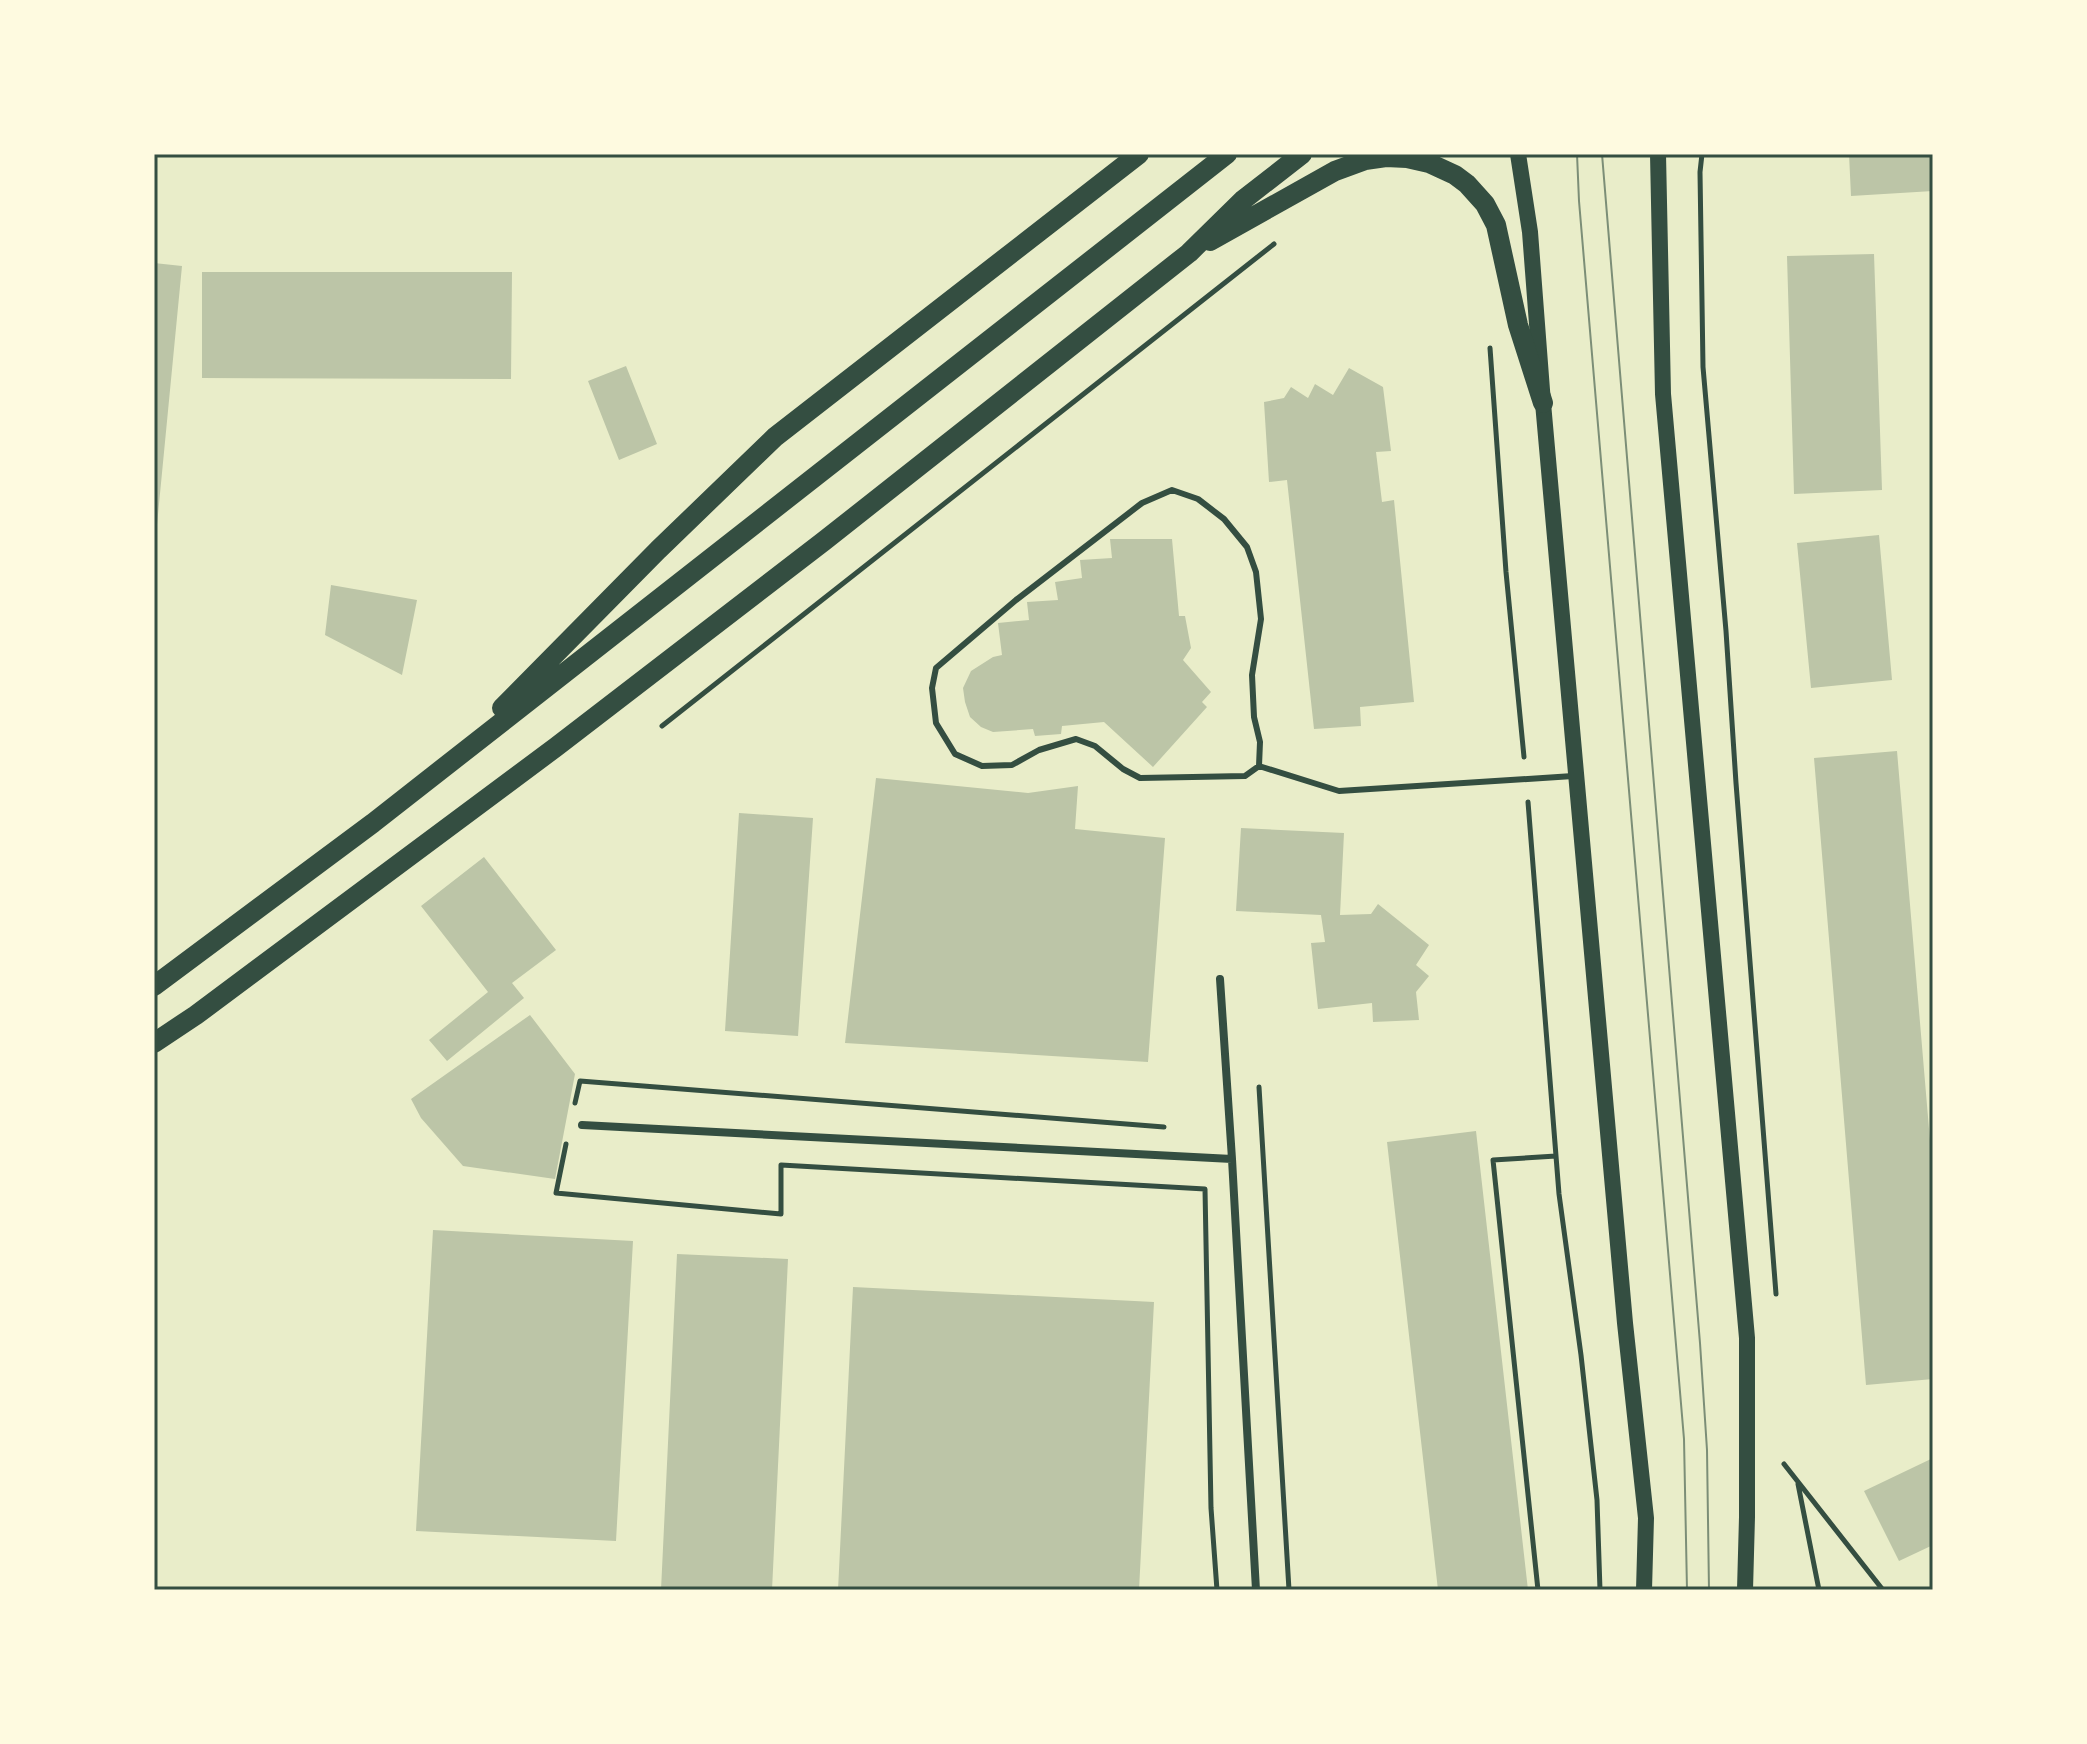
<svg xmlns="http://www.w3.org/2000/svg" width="2087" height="1744" font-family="Montserrat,sans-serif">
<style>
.building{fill:#bcc5a7}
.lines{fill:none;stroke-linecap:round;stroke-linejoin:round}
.path{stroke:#344e41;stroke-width:5}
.service{stroke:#344e41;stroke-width:6}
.minor{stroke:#344e41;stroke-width:8}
.secondary{stroke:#344e41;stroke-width:16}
.primary{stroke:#344e41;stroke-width:20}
.tram{stroke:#7c8e77;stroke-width:2}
.neatline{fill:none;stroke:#344e41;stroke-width:3}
</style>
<rect width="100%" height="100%" fill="#e9edc9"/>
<path class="building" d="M1849,154H1933V191L1851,196Z
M1874,254L1882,490L1794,494L1787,256Z
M154,263L182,266L156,535H154Z
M202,272H512L511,379L202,378Z
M626,366L657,444L619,460L588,381Z
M1349,368L1383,387L1391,451L1376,452L1382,502L1394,500L1414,702L1360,707L1361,726L1314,729L1287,480L1269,482L1264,402L1284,398L1291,387L1308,398L1315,384L1333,395Z
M1879,535L1892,680L1811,688L1797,543Z
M1110,539H1172L1179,616H1185L1191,648L1183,660L1211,692L1202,702L1207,707L1153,767L1104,722L1062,726L1061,734L1035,736L1033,729L993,732L981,727L970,717L965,702L963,688L971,671L993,657L1002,655L998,623L1029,620L1027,602L1058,600L1055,582L1082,578L1080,560L1112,558Z
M331,585L417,600L402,675L325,635Z
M1897,751L1933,1176V1379L1866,1385L1814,758Z
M876,778L1028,793L1078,786L1075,829L1165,838L1148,1062L845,1043Z
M739,813L813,818L798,1036L725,1031Z
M1241,828L1344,833L1340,915L1371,914L1378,904L1429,945L1416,965L1429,976L1416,992L1419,1020L1373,1022L1372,1003L1318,1009L1311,943L1325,942L1321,915L1236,911Z
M484,857L556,950L512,983L524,998L447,1061L429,1040L488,992L421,906Z
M530,1015L575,1074L555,1179L463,1166L421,1118L411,1099Z
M1476,1131L1528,1590H1438L1387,1142Z
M433,1230L633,1241L616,1541L416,1531Z
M677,1254L788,1259L772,1590H661Z
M853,1287L1154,1302L1139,1590H838Z
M1933,1458V1545L1899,1561L1864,1491Z"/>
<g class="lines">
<path class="path" d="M1702,154L1700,172L1703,367L1726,631L1736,783L1776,1294
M1490,348L1506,572L1524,757
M662,726L1274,244
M1528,802L1559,1194L1581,1355L1597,1500L1600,1590
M1259,1087L1289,1590
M575,1103L580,1081L1164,1127
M566,1144L556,1193L781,1214V1165L1205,1189L1211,1508L1217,1590
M1784,1464L1883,1590
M1798,1484L1819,1590
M1538,1590L1493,1160L1556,1156"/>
<path class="service" d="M1259,766L1260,742L1254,717L1252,675L1261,619L1256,572L1247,547L1224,519L1198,499L1172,490L1142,503L1016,600L936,668L932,688L936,723L955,754L982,766L1012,765L1039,750L1076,739L1095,746L1123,769L1140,778L1245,776L1259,766L1339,791L1573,776"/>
<path class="minor" d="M1220,979L1232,1159
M582,1125L1232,1159L1256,1590"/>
<path class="secondary" d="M1518,154L1530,232L1543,403L1625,1323L1646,1518L1644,1590
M1658,154L1663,394L1747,1338V1517L1745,1590"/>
<path class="primary" d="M1210,241L1335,171L1365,160L1386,157L1407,158L1429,163L1455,175L1467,184L1485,204L1496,225L1518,325L1543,403
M502,708L658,550L775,437L1139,154
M154,986L373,823L1227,154
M154,1043L196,1015L556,747L824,541L1189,253L1243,200L1302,154"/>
<path class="tram" d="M1577,154L1579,201L1684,1439L1687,1590
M1602,154L1700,1343L1707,1450L1709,1590"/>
</g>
<rect width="2087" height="1744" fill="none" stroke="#fefae0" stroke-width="312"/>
<rect x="156" y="156" width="1775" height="1432" class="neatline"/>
</svg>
